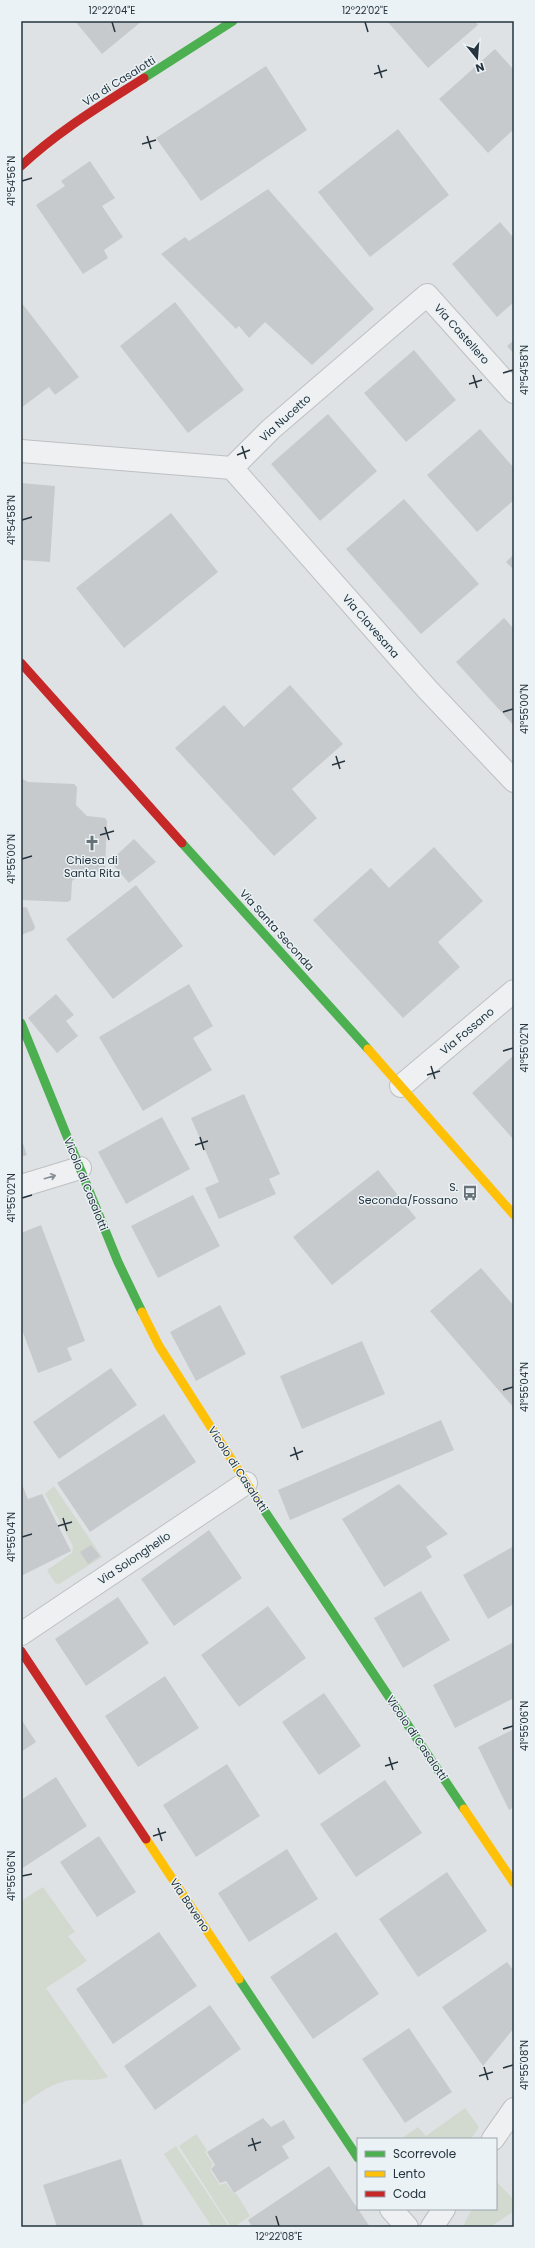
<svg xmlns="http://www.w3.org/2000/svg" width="535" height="2248" font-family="Poppins,sans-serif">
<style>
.green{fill:#d2d9cf}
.building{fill:#c7cacc}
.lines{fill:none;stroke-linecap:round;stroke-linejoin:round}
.street-casing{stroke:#bdc0c2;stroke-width:24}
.street{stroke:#eef0f1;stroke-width:22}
.fast{stroke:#4caf50;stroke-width:9}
.slow{stroke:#ffc107;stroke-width:9}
.jam{stroke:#c62828;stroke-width:9}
.oneway{stroke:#8a9298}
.ticks{fill:none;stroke:#25343e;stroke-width:1.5}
.labels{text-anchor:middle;stroke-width:3;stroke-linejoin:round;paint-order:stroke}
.street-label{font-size:11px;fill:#25343e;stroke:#ebf2f5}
.poi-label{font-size:11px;fill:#25343e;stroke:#ebf2f5}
.neatline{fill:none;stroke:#25343e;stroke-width:1.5}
.ticks-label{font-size:10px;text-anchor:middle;fill:#25343e}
</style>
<rect width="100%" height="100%" fill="#dfe2e4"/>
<path class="green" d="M54,1486L102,1557L59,1584L55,1583L47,1570L72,1553L73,1546L45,1494Z
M43,1887L75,1932L68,1936L87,1961L46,1988L108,2077C92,2083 77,2077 62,2082C47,2086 33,2097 21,2106V1901Z
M465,2108L479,2127L471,2139H401L418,2127L426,2136Z
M196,2134L207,2150L205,2152L213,2164L210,2170L220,2185L226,2183L234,2194L236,2193L250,2216L234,2227H231L179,2146Z
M176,2146L223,2217L229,2227H212L164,2154Z
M496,2181L514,2200V2211L490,2227H464L465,2222L472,2209H496Z"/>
<path class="building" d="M75,21H142L102,54Z
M387,21H475L478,25L428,68Z
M495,49L514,70V129L488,153L439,99Z
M266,66L307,130L201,201L156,138Z
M398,129L449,195L370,257L318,192Z
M90,161L115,198L102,206L123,237L104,250L108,258L83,274L36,205L65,186L61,181Z
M268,189L374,309L312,365L265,322L249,338L239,326L236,329L161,254L185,237L189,241Z
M500,222L514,238V302L497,317L452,264Z
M21,302L79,377L55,395L49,387L21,408Z
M175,302L244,390L188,433L120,346Z
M514,340V354L507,346Z
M414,350L456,400L406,442L364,393Z
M328,414L377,471L320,521L271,464Z
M480,429L514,468V500L477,532L427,475Z
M21,483L55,486L50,562L21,560Z
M404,499L479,584L421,634L346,549Z
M171,513L218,572L124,648L76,588Z
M514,554V570L506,562Z
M504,618L514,629V726L456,662Z
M290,685L343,744L292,789L317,818L274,856L175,748L224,705L244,727Z
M21,778L28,782L74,784L77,787L76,805L87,816L105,818L107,821L105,870L102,872L84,871L72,881L71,900L68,902L21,900Z
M134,839L156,862L129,883L110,861Z
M434,847L483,901L438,942L460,967L403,1018L313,920L371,868L389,888Z
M136,885L183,946L113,999L66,939Z
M24,907L27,908L35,927L34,930L21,935V908Z
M189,984L213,1026L193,1038L212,1070L143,1111L99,1037Z
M56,994L74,1015L66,1021L78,1036L57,1053L28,1018Z
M514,1055V1140L472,1093Z
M244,1094L280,1174L269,1179L276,1194L219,1219L205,1188L219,1182L191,1118Z
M162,1117L190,1169L126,1204L98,1152Z
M21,1138L27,1155L21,1157Z
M378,1170L416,1218L332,1285L293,1237Z
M193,1195L220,1246L158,1278L131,1226Z
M41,1225L85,1341L67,1348L72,1360L38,1373L21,1327V1233Z
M481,1268L514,1306V1408L430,1311Z
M220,1305L246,1354L196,1381L170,1332Z
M362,1341L385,1394L302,1429L280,1376Z
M111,1368L137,1405L59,1459L33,1422Z
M164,1414L196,1462L90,1532L57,1483Z
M441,1420L454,1450L290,1520L278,1490Z
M21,1482L28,1499L42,1494L71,1551L21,1576Z
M399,1484L448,1534L426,1547L432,1557L384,1587L342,1519Z
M209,1530L242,1578L174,1626L141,1579Z
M91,1545L100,1556L88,1564L80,1552Z
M514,1546V1604L488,1619L463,1575Z
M421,1591L450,1640L403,1668L374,1618Z
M118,1597L149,1643L86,1686L55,1639Z
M268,1606L306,1658L239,1707L201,1655Z
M514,1642V1698L455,1728L433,1685Z
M165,1676L199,1728L138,1767L105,1716Z
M324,1693L361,1746L319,1775L282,1722Z
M21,1719L36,1742L21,1752Z
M514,1729V1807L509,1810L478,1747Z
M227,1764L260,1816L196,1857L163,1805Z
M56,1777L87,1826L21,1869V1800Z
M385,1780L422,1833L356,1877L320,1824Z
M99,1836L136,1892L97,1917L60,1862Z
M287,1849L318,1899L249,1942L218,1893Z
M447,1872L487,1931L418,1977L379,1919Z
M159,1932L197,1986L113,2044L76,1989Z
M336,1932L379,1994L313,2039L270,1977Z
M507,1962L514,1971V2028L483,2066L442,2007Z
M210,2005L241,2049L155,2110L124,2066Z
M409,2028L452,2092L405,2123L362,2059Z
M263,2118L271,2127L284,2120L295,2138L282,2146L289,2158L234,2193L226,2181L220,2183L211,2169L215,2165L207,2152Z
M121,2159L144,2227H57L43,2185Z
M329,2166L370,2227H252L248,2220Z"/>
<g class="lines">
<g class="street-casing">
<path id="street" d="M21,451L232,468L271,429L427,295L514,392
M232,468L427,689L514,781
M401,1086L514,991
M21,1186L80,1168
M21,1634L246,1483
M493,2139L514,2109
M391,2209L407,2227
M432,2227L444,2209"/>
</g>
<use href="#street" class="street"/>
<path class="fast" d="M144,78L233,21
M182,843L368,1049
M21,1023L118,1262L142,1312
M260,1504L464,1809
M239,1979L358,2158"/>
<path class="slow" d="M368,1049L514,1215
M142,1312L159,1346L260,1504
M464,1809L514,1883
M146,1839L239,1979"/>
<path class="jam" d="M21,166C58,131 102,105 144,78
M21,663L182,843
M21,1651L146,1839"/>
</g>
<defs><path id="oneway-shaft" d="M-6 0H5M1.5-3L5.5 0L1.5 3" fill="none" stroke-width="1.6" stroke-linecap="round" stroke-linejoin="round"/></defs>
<use class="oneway" href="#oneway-shaft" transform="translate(50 1177) rotate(-16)"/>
<path class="ticks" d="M112,22L115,32M365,22L368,32M378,65L382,78M374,74L387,70M147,136L151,149M142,144L156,140M22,181L32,178M503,373L513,370M473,375L477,388M469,384L482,380M242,446L246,459M237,455L250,450M22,520L32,517M503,712L513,709M336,756L340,769M332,765L345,761M105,827L109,840M100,835L114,831M22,859L32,856M503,1051L513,1048M431,1066L435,1079M427,1075L440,1071M200,1137L204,1150M195,1145L208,1141M22,1198L32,1195M503,1390L513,1387M294,1447L298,1460M290,1456L303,1451M63,1518L67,1531M58,1526L72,1522M22,1537L32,1534M503,1729L513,1726M389,1757L393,1770M385,1766L398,1762M158,1828L162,1841M153,1836L166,1832M22,1876L32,1874M484,2067L488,2080M503,2068L513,2065M479,2076L493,2072M252,2138L256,2151M248,2146L261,2142M276,2216L279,2226"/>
<defs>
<g id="church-bare" transform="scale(1.2)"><path d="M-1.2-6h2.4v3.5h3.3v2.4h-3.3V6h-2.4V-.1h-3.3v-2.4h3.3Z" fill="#667178" stroke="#ebf2f5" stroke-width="2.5" paint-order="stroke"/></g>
<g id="bus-bare" transform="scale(1.2)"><path d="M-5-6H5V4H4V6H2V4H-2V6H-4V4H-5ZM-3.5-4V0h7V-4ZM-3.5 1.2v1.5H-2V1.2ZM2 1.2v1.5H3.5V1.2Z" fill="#667178" stroke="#ebf2f5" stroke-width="2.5" paint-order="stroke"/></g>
</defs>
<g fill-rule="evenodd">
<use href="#church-bare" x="92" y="843"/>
<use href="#bus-bare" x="470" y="1193"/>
</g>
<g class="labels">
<g class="street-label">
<text transform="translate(119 81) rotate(-32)" y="4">Via di Casalotti</text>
<text transform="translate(462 334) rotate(48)" y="4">Via Castellero</text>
<text transform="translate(285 418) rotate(-42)" y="4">Via Nucetto</text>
<text transform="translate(371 626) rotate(49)" y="4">Via Clavesana</text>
<text transform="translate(277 930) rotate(48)" y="4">Via Santa Seconda</text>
<text transform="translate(467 1031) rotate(-40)" y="4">Via Fossano</text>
<text transform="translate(86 1184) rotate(68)" y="4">Vicolo di Casalotti</text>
<text transform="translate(238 1469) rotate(57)" y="4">Vicolo di Casalotti</text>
<text transform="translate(134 1558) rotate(-34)" y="4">Via Solonghello</text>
<text transform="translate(417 1738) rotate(56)" y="4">Vicolo di Casalotti</text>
<text transform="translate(190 1905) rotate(56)" y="4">Via Baveno</text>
</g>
<g class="poi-label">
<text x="92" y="864">Chiesa di<tspan x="92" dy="13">Santa Rita</tspan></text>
<text x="458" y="1191" text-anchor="end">S.<tspan x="458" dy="13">Seconda/Fossano</tspan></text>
</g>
</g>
<rect width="535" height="2248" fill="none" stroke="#ebf2f5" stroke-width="44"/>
<rect x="357" y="2138" width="140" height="72" fill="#ebf2f5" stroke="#9ca6ac"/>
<rect x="365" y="2151" width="20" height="6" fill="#4caf50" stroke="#9ca6ac"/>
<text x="393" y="2158" font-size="12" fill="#25343e">Scorrevole</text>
<rect x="365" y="2171" width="20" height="6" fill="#ffc107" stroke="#9ca6ac"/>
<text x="393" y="2178" font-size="12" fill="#25343e">Lento</text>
<rect x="365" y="2191" width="20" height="6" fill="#c62828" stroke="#9ca6ac"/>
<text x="393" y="2198" font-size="12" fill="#25343e">Coda</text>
<g transform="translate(477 58) rotate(163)" stroke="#ebf2f5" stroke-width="3" paint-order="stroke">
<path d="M0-3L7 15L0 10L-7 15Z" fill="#25343e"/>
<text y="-6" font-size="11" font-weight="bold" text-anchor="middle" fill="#25343e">N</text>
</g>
<rect x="22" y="22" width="491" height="2204" class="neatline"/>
<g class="ticks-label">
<text x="112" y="14">12°22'04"E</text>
<text x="365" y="14">12°22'02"E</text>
<text transform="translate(11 181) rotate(-90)" y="4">41°54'56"N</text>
<text transform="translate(524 370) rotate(-90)" y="4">41°54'58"N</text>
<text transform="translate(11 520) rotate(-90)" y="4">41°54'58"N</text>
<text transform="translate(524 709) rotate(-90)" y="4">41°55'00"N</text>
<text transform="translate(11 859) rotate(-90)" y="4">41°55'00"N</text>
<text transform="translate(524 1048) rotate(-90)" y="4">41°55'02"N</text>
<text transform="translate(11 1198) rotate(-90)" y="4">41°55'02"N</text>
<text transform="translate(524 1387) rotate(-90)" y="4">41°55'04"N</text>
<text transform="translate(11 1537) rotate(-90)" y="4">41°55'04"N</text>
<text transform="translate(524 1726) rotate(-90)" y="4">41°55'06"N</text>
<text transform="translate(11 1876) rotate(-90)" y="4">41°55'06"N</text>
<text transform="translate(524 2065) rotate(-90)" y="4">41°55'08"N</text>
<text x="279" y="2240">12°22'08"E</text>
</g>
</svg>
